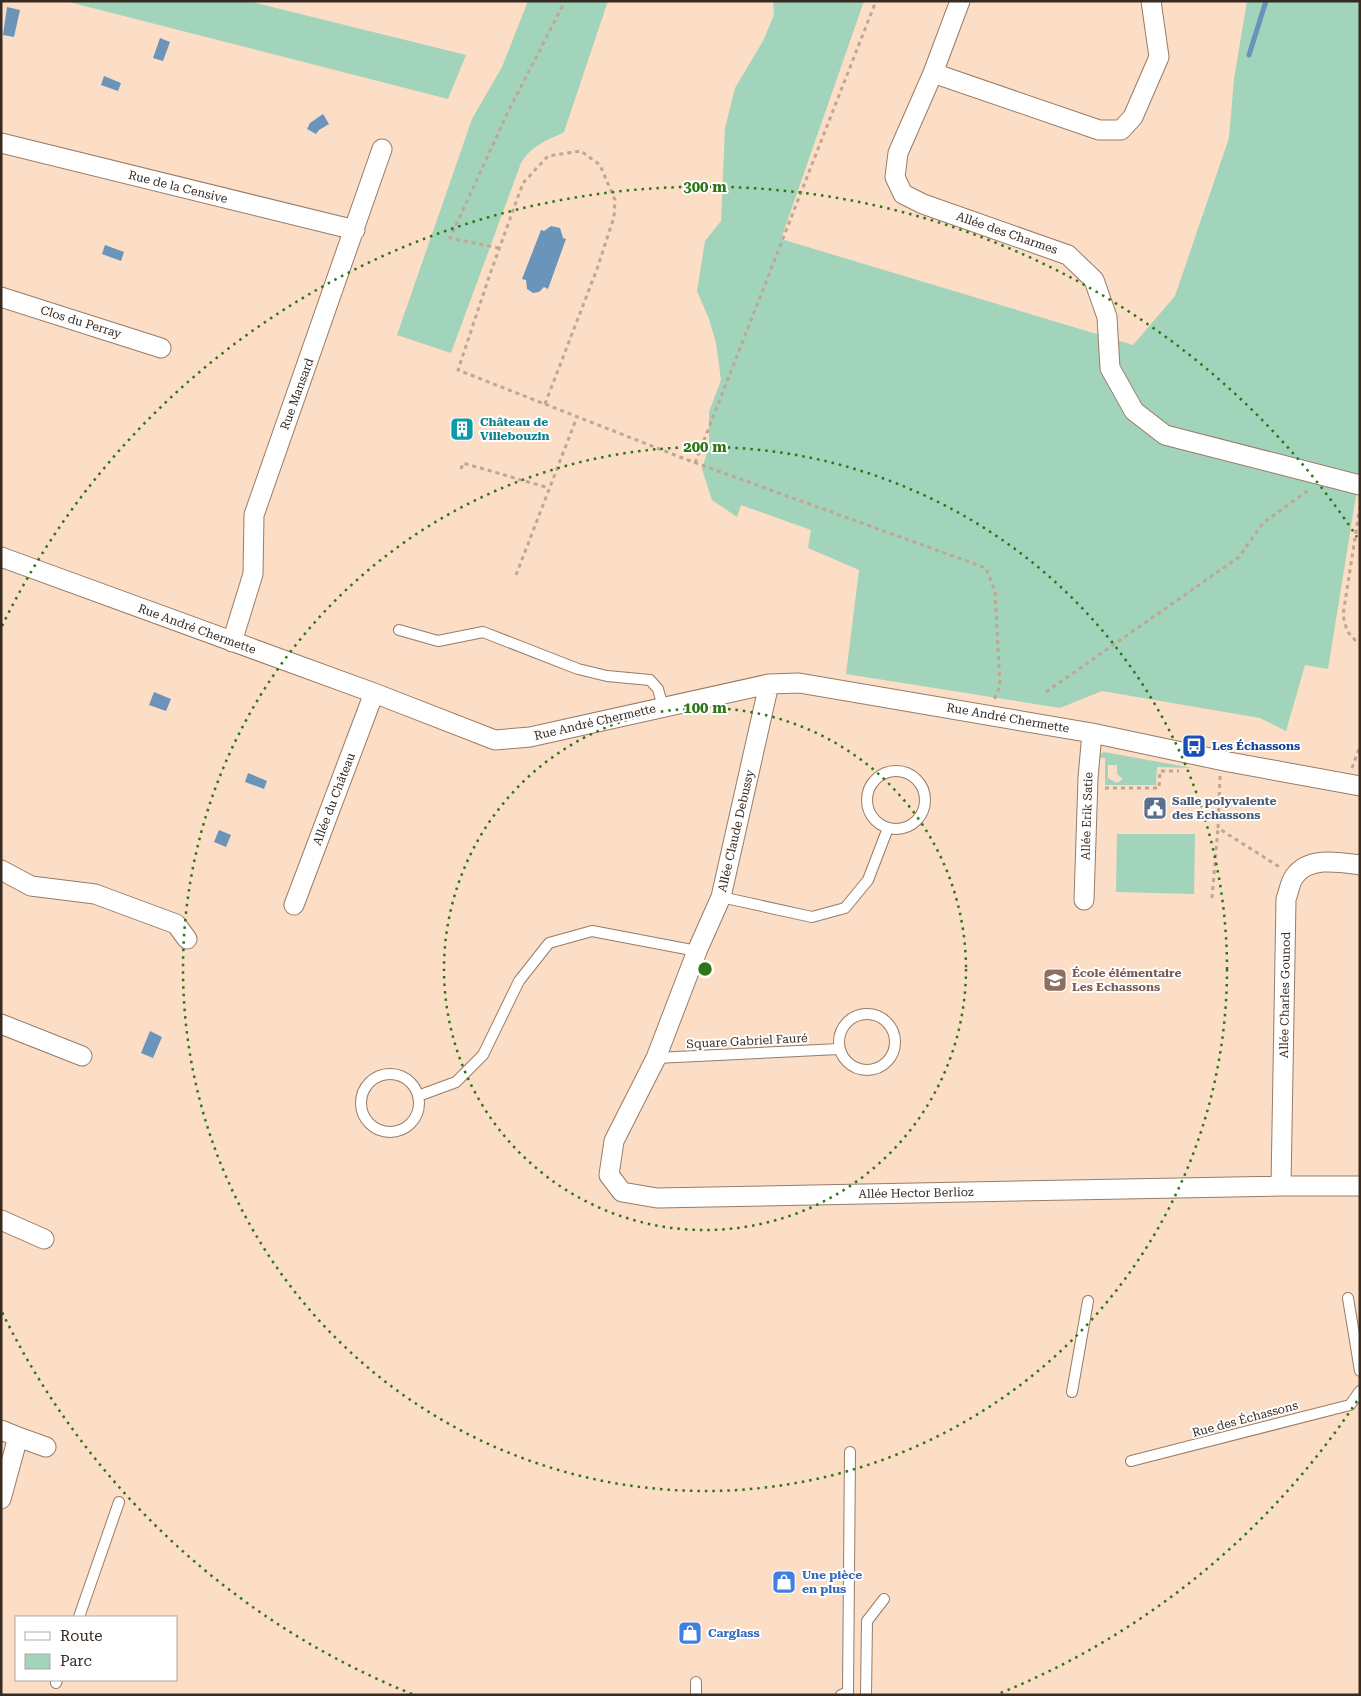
<svg xmlns="http://www.w3.org/2000/svg" width="1361" height="1696" font-family="'Roboto Serif',serif">
<style>
.green{fill:#a1d4ba;fill-rule:evenodd}
.water{fill:#6a94ba}
.lines{fill:none;stroke-linecap:round;stroke-linejoin:round}
.stream{stroke:#6a94ba;stroke-width:5}
.lane-casing{stroke:#987c66;stroke-width:12}
.street-casing{stroke:#987c66;stroke-width:21}
.path{stroke:#c0a693;stroke-width:3;stroke-dasharray:4 4;stroke-linecap:butt}
.lane{stroke:#fff;stroke-width:10}
.street{stroke:#fff;stroke-width:19}
.ring{fill:none;stroke:#2d7517;stroke-width:2.5;stroke-dasharray:2.5 5}
.labels{text-anchor:middle;stroke-width:4;stroke-linejoin:round;paint-order:stroke}
.street-label{font-size:12px;fill:#362a21;stroke:#fff}
.culture-label{font-size:12px;font-weight:bold;fill:#0d838f;stroke:#fff;text-anchor:start}
.transit-label{font-size:12px;font-weight:bold;fill:#164399;stroke:#fff;text-anchor:start}
.service-label{font-size:12px;font-weight:bold;fill:#4e5e75;stroke:#fff;text-anchor:start}
.education-label{font-size:12px;font-weight:bold;fill:#785e54;stroke:#fff;text-anchor:start}
.shop-label{font-size:12px;font-weight:bold;fill:#366cbe;stroke:#fff;text-anchor:start}
.centre{fill:#2d7517;stroke:#fff;stroke-width:2.5}
.ring-label{font-size:15px;text-anchor:middle;font-weight:bold;fill:#2d7517;stroke:#fff;stroke-width:4;stroke-linejoin:round;paint-order:stroke}
</style>
<rect width="100%" height="100%" fill="#fcddc5"/>
<path class="green" d="M65,1H248L466,55L448,99Z
M528,1H608L564,132C546,141 532,145 521,163L451,353L397,335L472,119L502,67Z
M773,1H864L781,239L1133,345L1175,296L1229,138L1234,79L1247,1H1360V471L1328,669L1305,665L1286,731L1260,718L1102,691L1060,708L846,674L859,570L808,548L811,530L741,505L737,517L712,500L702,469L709,446V412L721,380L716,343L709,319L697,291L705,241L721,221L725,128L735,88L763,41L774,15Z
M1104,752L1192,768L1157,767L1156,785H1105V758H1099L1100,754ZM1108,765H1117V774L1123,779L1117,783L1108,778Z
M1117,834H1195L1194,894L1116,892Z"/>
<path class="water" d="M7,7L20,10L14,37L3,35Z
M160,38L170,42L163,61L153,58Z
M104,76L121,83L118,91L101,85Z
M323,114L329,124L319,130L316,134L307,129L310,123Z
M551,226L560,228L563,238L566,239L548,289L544,287L539,292L533,293L527,289L526,280L522,279L541,230L544,231Z
M105,245L124,252L121,261L102,254Z
M154,692L171,699L166,711L149,705Z
M248,773L267,781L264,789L245,782Z
M219,830L231,835L226,847L214,842Z
M150,1031L162,1037L153,1058L141,1053Z"/>
<g class="lines">
<path class="stream" d="M1249,55L1266,1"/>
<g class="lane-casing">
<path id="lane" d="M399,630L438,641L483,632L578,669L607,676L650,680L658,689L663,707
M867 800a29 29 0 1 1 58 0a29 29 0 1 1-58 0Z
M721,897L812,917L845,908L868,880L888,828
M839 1042a28 28 0 1 1 56 0a28 28 0 1 1-56 0Z
M656,1058L839,1049
M361 1103a29 29 0 1 1 58 0a29 29 0 1 1-58 0Z
M418,1096L456,1082L483,1055L519,981L549,943L592,931L697,951
M1348,1298L1360,1371
M1072,1392L1088,1301
M1131,1461L1350,1405L1360,1391
M79,1617L119,1502
M696,1682V1695
M56,1683L57,1680
M841,1695L848,1692L850,1452
M866,1695L867,1621L884,1599"/>
</g>
<g class="street-casing">
<path id="street" d="M960,1L933,73L898,153L895,177L903,194L923,204L1068,255L1094,280L1107,317L1110,368L1134,411L1165,435L1360,485
M933,73L1099,130H1121L1133,117L1159,57L1151,1
M1,143L355,230
M1,297L161,348
M1,557L374,693L495,740L530,737L769,684L799,683L1092,733L1229,762L1360,786
M232,642L253,574L254,515L382,149
M769,684L721,897L697,951L656,1058L614,1141L609,1175L622,1192L657,1198L1281,1186H1360
M1,870L31,886L95,894L176,924L187,939
M1084,900L1088,778L1092,733
M294,905L374,693
M1,1024L82,1056
M1281,1186L1286,899C1289,892 1290,882 1294,877C1308,856 1339,862 1360,865
M1,1220L44,1239
M1,1430L18,1437L1,1499
M18,1437L46,1447"/>
</g>
<path class="path" d="M499,248L450,238L507,114L565,1
M545,404L597,269L614,217L615,200L600,165L581,151L548,156L523,183L490,274L458,370L685,459L986,568L995,591L1000,686L994,700
M695,463L876,1
M461,469L463,463L549,488
M1360,506L1343,615L1347,631L1355,640L1360,641
M516,575L577,417
M1046,692L1239,557L1263,523L1310,489
M1352,768L1360,746
M1220,776L1218,828L1281,868
M1105,788H1159L1160,771H1179
M1212,898L1218,828"/>
<use href="#lane" class="lane"/>
<use href="#street" class="street"/>
</g>
<g class="ring">
<circle cx="705" cy="969" r="261"/>
<circle cx="705" cy="969" r="522"/>
<path d="M1357 1401A782 782 0 0 1 998 1694M412 1694A782 782 0 0 1 2 1312M2 626A782 782 0 0 1 1357 537"/>
</g>
<defs>
<g id="building-square" transform="scale(1.25)"><rect x="-9" y="-9" width="18" height="18" rx="4" fill="#0f9aa8" stroke="#fff"/><path d="M-4-6H4V6H1V3H-1V6H-4ZM-2.5-4.3h1.7v1.8h-1.7ZM.8-4.3h1.7v1.8H.8ZM-2.5-1h1.7V.8h-1.7ZM.8-1h1.7V.8H.8Z" fill="#fff"/></g>
<g id="bus-square" transform="scale(1.25)"><rect x="-9" y="-9" width="18" height="18" rx="4" fill="#1a4fb4" stroke="#fff"/><path d="M-5-6H5V4H4V6H2V4H-2V6H-4V4H-5ZM-3.5-4V0h7V-4ZM-3.5 1.2v1.5H-2V1.2ZM2 1.2v1.5H3.5V1.2Z" fill="#fff"/></g>
<g id="civic-square" transform="scale(1.25)"><rect x="-9" y="-9" width="18" height="18" rx="4" fill="#5c6f8a" stroke="#fff"/><path d="M-.6-6.5H3V-4.5H.6V-3L4-1V1h2V6H-6V1h2V-1L-.6-3ZM-1.2 2.5V6h2.4V2.5Z" fill="#fff"/></g>
<g id="school-square" transform="scale(1.25)"><rect x="-9" y="-9" width="18" height="18" rx="4" fill="#8d6e63" stroke="#fff"/><path d="M0-5L7-2L0 1L-7-2ZM-4 1L0 2.5L4 1V4Q0 6-4 4Z" fill="#fff"/></g>
<g id="shop-square" transform="scale(1.25)"><rect x="-9" y="-9" width="18" height="18" rx="4" fill="#3f7fe0" stroke="#fff"/><path d="M-5-2.5h2.3a2.7 3.5 0 0 1 5.4 0H5L5.5 6h-11ZM-1.5-2.5h3a1.5 2.3 0 0 0-3 0Z" fill="#fff"/></g>
</defs>
<g fill-rule="evenodd">
<use href="#building-square" x="462" y="429"/>
<use href="#bus-square" x="1194" y="746"/>
<use href="#civic-square" x="1155" y="808"/>
<use href="#school-square" x="1055" y="980"/>
<use href="#shop-square" x="784" y="1582"/>
<use href="#shop-square" x="690" y="1633"/>
</g>
<g class="labels">
<g class="street-label">
<text transform="translate(178 187) rotate(14)" y="4">Rue de la Censive</text>
<text transform="translate(1007 233) rotate(19)" y="4">Allée des Charmes</text>
<text transform="translate(81 322) rotate(17)" y="4">Clos du Perray</text>
<text transform="translate(297 394) rotate(-70)" y="4">Rue Mansard</text>
<text transform="translate(197 629) rotate(20)" y="4">Rue André Chermette</text>
<text transform="translate(1008 718) rotate(10)" y="4">Rue André Chermette</text>
<text transform="translate(595 722) rotate(-13)" y="4">Rue André Chermette</text>
<text transform="translate(334 799) rotate(-69)" y="4">Allée du Château</text>
<text transform="translate(1087 816) rotate(-88)" y="4">Allée Erik Satie</text>
<text transform="translate(736 831) rotate(-77)" y="4">Allée Claude Debussy</text>
<text transform="translate(1285 995) rotate(-89)" y="4">Allée Charles Gounod</text>
<text transform="translate(747 1041) rotate(-3)" y="4">Square Gabriel Fauré</text>
<text transform="translate(916 1193) rotate(-1)" y="4">Allée Hector Berlioz</text>
<text transform="translate(1245 1419) rotate(-15)" y="4">Rue des Échassons</text>
</g>
<g class="culture-label">
<text x="480" y="426">Château de<tspan x="480" dy="14">Villebouzin</tspan></text>
</g>
<g class="transit-label">
<text x="1212" y="750">Les Échassons</text>
</g>
<g class="service-label">
<text x="1172" y="805">Salle polyvalente<tspan x="1172" dy="14">des Echassons</tspan></text>
</g>
<g class="education-label">
<text x="1072" y="977">École élémentaire<tspan x="1072" dy="14">Les Echassons</tspan></text>
</g>
<g class="shop-label">
<text x="802" y="1579">Une pièce<tspan x="802" dy="14">en plus</tspan></text>
<text x="708" y="1637">Carglass</text>
</g>
</g>
<circle cx="705" cy="969" r="8" class="centre"/>
<g class="ring-label">
<text x="705" y="192">300 m</text>
<text x="705" y="452">200 m</text>
<text x="705" y="713">100 m</text>
</g>
<rect width="1361" height="1696" fill="none" stroke="#362a21" stroke-width="5"/>
<rect x="15" y="1616" width="162" height="65" fill="#ffffff" stroke="#afaaa6"/>
<rect x="25" y="1632" width="25" height="8" fill="#ffffff" stroke="#afaaa6"/>
<text x="60" y="1641" font-size="15" fill="#362a21">Route</text>
<rect x="25" y="1654" width="25" height="15" fill="#a1d4ba" stroke="#afaaa6"/>
<text x="60" y="1666" font-size="15" fill="#362a21">Parc</text>
</svg>
